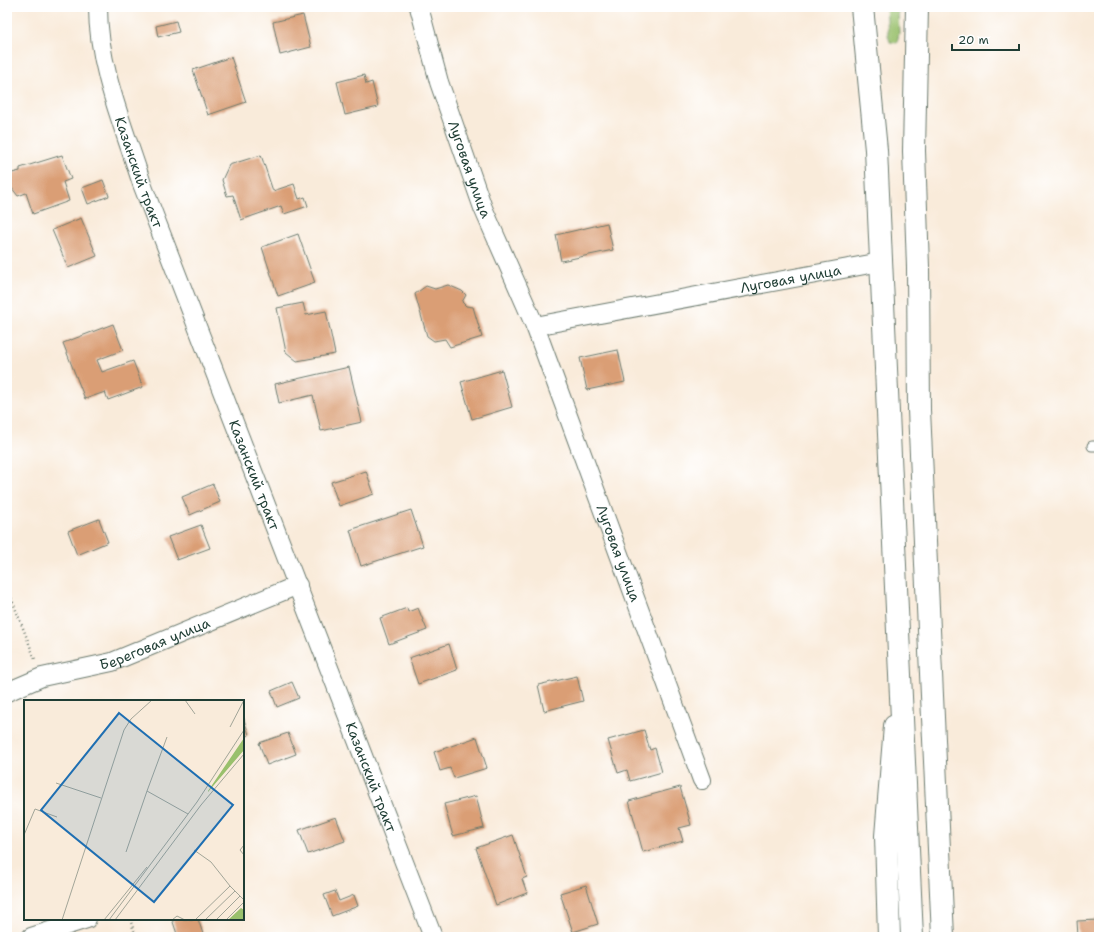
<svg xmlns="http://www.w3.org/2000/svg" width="1106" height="944" font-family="'Shantell Sans',sans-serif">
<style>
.green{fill:#99c06c;stroke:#5c7e50}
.building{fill:#da9e75}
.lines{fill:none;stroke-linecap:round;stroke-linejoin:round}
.service-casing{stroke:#6b7a6e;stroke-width:11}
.minor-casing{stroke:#6b7a6e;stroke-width:20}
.tertiary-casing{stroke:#6b7a6e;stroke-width:24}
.primary-casing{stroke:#6b7a6e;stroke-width:24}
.path{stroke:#6b7a6e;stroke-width:2.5;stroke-dasharray:1 3;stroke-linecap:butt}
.service{stroke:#fff;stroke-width:9}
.minor{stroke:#fff;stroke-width:18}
.tertiary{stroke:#fff;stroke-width:22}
.primary{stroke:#fff;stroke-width:22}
.labels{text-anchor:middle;stroke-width:3.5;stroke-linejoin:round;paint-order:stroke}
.street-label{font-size:14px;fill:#1f3d34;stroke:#fff}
.inset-road{fill:none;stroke:#a2a598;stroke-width:1}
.view{fill:#1f6fb2;fill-opacity:0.15;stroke:#1f6fb2;stroke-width:2}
.inset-edge{fill:none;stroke:#1f3d34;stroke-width:2}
</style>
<rect width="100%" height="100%" fill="#fff"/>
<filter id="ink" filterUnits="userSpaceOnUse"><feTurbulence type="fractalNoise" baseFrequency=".025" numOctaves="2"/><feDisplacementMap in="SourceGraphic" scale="8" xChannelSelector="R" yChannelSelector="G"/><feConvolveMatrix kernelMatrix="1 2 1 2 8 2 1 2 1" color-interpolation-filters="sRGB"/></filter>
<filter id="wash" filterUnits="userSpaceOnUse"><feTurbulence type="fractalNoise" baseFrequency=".012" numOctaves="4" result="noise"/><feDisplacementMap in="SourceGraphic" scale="16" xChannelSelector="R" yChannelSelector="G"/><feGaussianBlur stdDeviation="0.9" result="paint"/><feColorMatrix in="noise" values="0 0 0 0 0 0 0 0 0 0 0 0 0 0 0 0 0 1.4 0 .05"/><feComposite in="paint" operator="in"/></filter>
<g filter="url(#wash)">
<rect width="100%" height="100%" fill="#f9ebda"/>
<path class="green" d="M886,7H898L899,33L897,43L890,42L888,35Z"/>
<g id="blocks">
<path class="building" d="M303,15L311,47L280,55L273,22Z
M176,21L179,32L158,37L156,26Z
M231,57L246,102L208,115L193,70Z
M364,75L366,84L372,82L378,107L345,115L337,82Z
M62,155L71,179L63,182L69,201L33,214L26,193L18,196L8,183L12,173L20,171V168Z
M261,155L273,191L294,184L299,199L305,197L308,206L284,214L281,206L241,220L233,195L227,196L222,180L229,165Z
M103,180L109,196L88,204L82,188Z
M81,218L97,256L68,268L52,230Z
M607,223L613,250L561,261L556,235Z
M298,234L315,283L278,296L262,247Z
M448,285L462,291L466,295L462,302L466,306L473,307L482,337L450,347L445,339L434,341L427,336L415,294L426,286L435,289Z
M303,303L306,315L326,311L335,354L297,361L286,352L277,308Z
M113,324L123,350L97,360L102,372L133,361L143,387L108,400L105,392L85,399L63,343Z
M618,350L625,382L587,390L580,358Z
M349,367L362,422L321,431L313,395L279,403L275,384Z
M502,370L512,407L472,419L461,382Z
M366,471L374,494L339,506L331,482Z
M213,484L220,502L190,515L182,497Z
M411,510L423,546L361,566L350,530Z
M99,519L108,542L77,555L68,531Z
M201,525L210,548L177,560L168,537Z
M407,608L408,612L418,608L427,630L389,644L380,618Z
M449,644L457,670L418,684L409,658Z
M577,676L583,701L544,711L538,685Z
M292,682L299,698L277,707L271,691Z
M243,716L249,735L243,737Z
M644,730L650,750L655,748L662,772L630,781L627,770L618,773L608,740Z
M288,733L296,754L267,765L259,743Z
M477,737L487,768L454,778L450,768L440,771L434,752Z
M680,787L691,825L679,828L683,841L643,852L629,801Z
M476,796L484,828L453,836L444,804Z
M336,817L345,841L308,854L299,830Z
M513,835L527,877L522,879L527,893L496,905L476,848Z
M586,885L598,924L573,932L560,893Z
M335,891L339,901L354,895L358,906L332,916L324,895Z
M172,919H198L204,937H178Z
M1099,920V937H1078L1077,921Z"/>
</g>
</g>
<g filter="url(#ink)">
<use href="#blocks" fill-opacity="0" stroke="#6b7a6e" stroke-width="1"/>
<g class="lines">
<g class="service-casing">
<path id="service" d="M1092,446H1099"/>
</g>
<g class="minor-casing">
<g id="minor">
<path id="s1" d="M98,7C98,68 124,127 142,184L433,937"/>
<path id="s2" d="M419,7L439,82L483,208L535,326L881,262"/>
<path id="s3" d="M535,326L702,780"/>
<path id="s4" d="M7,692L42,677L112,662L298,585"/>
<path d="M31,937L87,919"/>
</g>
</g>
<g class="tertiary-casing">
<path id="tertiary" d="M889,937L886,836L895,726"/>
</g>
<g class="primary-casing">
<path id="primary" d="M862,7L876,150L912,937
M917,7L914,151L918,267L919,410L943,937"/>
</g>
<path class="path" d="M7,587L35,659
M130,919L136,937"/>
<use href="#service" class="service"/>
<use href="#minor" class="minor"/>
<use href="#tertiary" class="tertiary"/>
<use href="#primary" class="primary"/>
</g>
</g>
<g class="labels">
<g class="street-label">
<text dy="5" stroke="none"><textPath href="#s2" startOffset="170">Луговая улица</textPath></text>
<text dy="5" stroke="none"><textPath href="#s1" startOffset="171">Казанский тракт</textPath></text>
<text dy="5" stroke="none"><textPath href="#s2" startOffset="600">Луговая улица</textPath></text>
<text dy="5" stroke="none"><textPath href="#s1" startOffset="495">Казанский тракт</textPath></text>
<text dy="5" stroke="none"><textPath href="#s3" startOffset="242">Луговая улица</textPath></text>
<text dy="5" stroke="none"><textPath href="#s4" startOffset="156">Береговая улица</textPath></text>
<text dy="5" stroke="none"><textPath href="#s1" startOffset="819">Казанский тракт</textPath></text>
</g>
</g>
<g transform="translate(24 700)">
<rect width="220" height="220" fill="#f9ebda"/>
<path d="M220,38V50L184,92V91ZM217,208L220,210V220H204Z" fill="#99c06c"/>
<path class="inset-road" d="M161,0L171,14M206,27L220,0M143,37L123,91L164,114M32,83L77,98M0,135L11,109L33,117M220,145L216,150L220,155M170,150L187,162L206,186M102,152L123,91M38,220L100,30L107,19L128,0M80,220L123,167M85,220L173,102L220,30M91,220L177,105L220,54M148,220L153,216L161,220M171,220L206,186L220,200M181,220L211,191M192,220L216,196M202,220L220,202"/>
<path class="view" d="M95,13L209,105L130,202L17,110Z"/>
<rect width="220" height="220" class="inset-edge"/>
</g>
<rect width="1106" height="944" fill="none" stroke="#fff" stroke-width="24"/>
<path d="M952 44v6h67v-6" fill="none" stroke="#1f3d34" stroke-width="2"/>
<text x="958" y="44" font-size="12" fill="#1f3d34" stroke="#ffffff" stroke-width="3" paint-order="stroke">20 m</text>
</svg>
